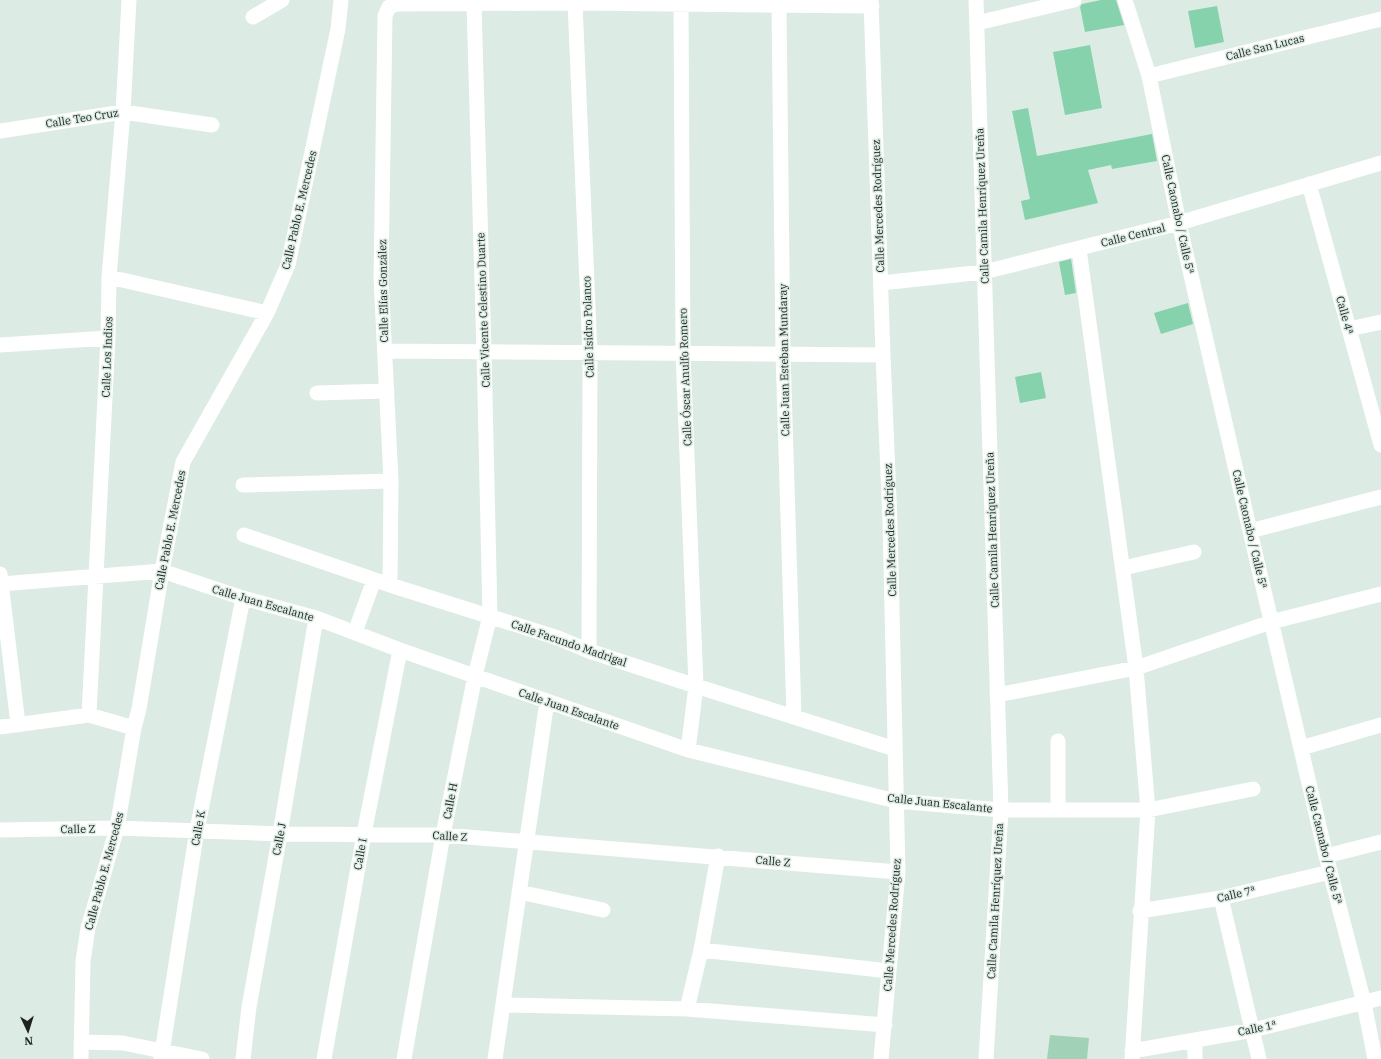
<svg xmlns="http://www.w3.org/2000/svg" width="1381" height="1059" font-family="'IBM Plex Serif',serif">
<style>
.green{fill:#a1d2b8}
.building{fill:#86d2ad}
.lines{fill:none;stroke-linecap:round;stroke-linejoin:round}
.minor{stroke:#fff;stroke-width:15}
.labels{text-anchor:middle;stroke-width:3;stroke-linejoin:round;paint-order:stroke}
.street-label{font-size:11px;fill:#1d221f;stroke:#dcebe3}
</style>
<rect width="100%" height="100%" fill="#dcebe3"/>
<path class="green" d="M1050,1035L1089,1038L1087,1059H1047Z"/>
<path class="building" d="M1101,0H1116L1124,25L1085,32L1080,7L1082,4Z
M1217,6L1224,42L1195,48L1188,11Z
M1090,45L1102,108L1065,115L1053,52Z
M1028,108L1037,156L1152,134L1157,161L1112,169L1111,165L1088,170L1098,203L1025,220L1021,201L1030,199L1012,111Z
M1071,259L1076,293L1065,295L1059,262Z
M1188,303L1193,324L1161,334L1154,313Z
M1041,372L1046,398L1020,403L1015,377Z"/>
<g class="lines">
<path class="minor" d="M871,0L883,355L890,522L898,872L881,1059
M976,0L1001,810L986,1059
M1125,0L1149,76L1179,223L1250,531L1326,856L1364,1003L1375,1059
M575,3L590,353L589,651
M681,4L683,353L696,686L688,750
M779,5L783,353L794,716
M253,17L282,0
M977,23L1074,0
M1149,76L1381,19
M0,131L123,112L212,125
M1309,184L1381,445
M1079,249L1136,668L1148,810L1132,1059
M109,277L267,313
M881,283L984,272L1179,223L1381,163
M1349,329L1381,322
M0,345L108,338
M385,351L883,355
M317,393L387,391
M243,485L391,481
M1250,531L1381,497
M244,535L390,585L558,638L589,651L696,686L895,749
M1123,568L1194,552
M0,574L18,724
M0,584L162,571L243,598L316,618L400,650L688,750L896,801L1001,810H1148L1253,789
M390,585L391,481L381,278L385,16L389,7L397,4L575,3L872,6
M355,632L374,580
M997,695L1136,668L1271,622L1381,594
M89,715L108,338L109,277L123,112L129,0
M0,727L89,715L134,728
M1058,741V810
M1301,748L1381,725
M0,830L117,828L280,834L443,835L898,872
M1326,856L1381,842
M519,892L603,910
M1221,898L1259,1059
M1140,911L1221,898L1330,872
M701,950L889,971
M504,1005L687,1009L885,1025
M687,1009L701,950L718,856
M81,1042L123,1043L202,1059
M1132,1051L1253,1030L1381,998
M81,1059L83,961L88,928L117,828L134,728L139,709L162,571L183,462L267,313L288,265L338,29L341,0
M161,1059L197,830L243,598
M243,1059L249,1007L280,834L316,618
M324,1059L364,834L400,650
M404,1059L443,835L475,676L490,616L484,352L474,4
M495,1059L547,701
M1195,1059V1040"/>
</g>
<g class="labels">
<g class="street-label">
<text transform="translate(1265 47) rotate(-14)" y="4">Calle San Lucas</text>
<text transform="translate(82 118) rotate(-9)" y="4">Calle Teo Cruz</text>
<text transform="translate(878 206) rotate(-92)" y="4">Calle Mercedes Rodríguez</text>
<text transform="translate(982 206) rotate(-92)" y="4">Calle Camila Henríquez Ureña</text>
<text transform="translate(299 210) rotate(-77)" y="4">Calle Pablo E. Mercedes</text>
<text transform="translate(1178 214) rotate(78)" y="4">Calle Caonabo / Calle 5ª</text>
<text transform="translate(1133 235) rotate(-14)" y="4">Calle Central</text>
<text transform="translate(383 291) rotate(-91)" y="4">Calle Elías González</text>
<text transform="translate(483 310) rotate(-92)" y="4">Calle Vicente Celestino Duarte</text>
<text transform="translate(1345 315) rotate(75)" y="4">Calle 4ª</text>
<text transform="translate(588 327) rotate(-92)" y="4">Calle Isidro Polanco</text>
<text transform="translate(107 357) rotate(-88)" y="4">Calle Los Indios</text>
<text transform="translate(784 360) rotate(-91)" y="4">Calle Juan Esteban Mundaray</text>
<text transform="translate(685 377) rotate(-92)" y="4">Calle Óscar Anulfo Romero</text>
<text transform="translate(1250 529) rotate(77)" y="4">Calle Caonabo / Calle 5ª</text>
<text transform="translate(170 530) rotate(-79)" y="4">Calle Pablo E. Mercedes</text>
<text transform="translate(890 530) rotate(-92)" y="4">Calle Mercedes Rodríguez</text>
<text transform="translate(992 530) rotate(-92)" y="4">Calle Camila Henríquez Ureña</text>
<text transform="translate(263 603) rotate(16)" y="4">Calle Juan Escalante</text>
<text transform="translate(569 643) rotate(19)" y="4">Calle Facundo Madrigal</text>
<text transform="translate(569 709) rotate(19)" y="4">Calle Juan Escalante</text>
<text transform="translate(450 801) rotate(-79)" y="4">Calle H</text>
<text transform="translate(940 803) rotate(6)" y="4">Calle Juan Escalante</text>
<text transform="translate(198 828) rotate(-80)" y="4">Calle K</text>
<text transform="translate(78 829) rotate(-1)" y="4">Calle Z</text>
<text transform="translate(450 836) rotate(3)" y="4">Calle Z</text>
<text transform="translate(279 839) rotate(-79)" y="4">Calle J</text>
<text transform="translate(1324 845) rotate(76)" y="4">Calle Caonabo / Calle 5ª</text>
<text transform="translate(360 854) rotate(-80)" y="4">Calle I</text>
<text transform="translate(773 861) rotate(5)" y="4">Calle Z</text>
<text transform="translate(104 871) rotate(-75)" y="4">Calle Pablo E. Mercedes</text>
<text transform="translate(1236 894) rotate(-13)" y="4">Calle 7ª</text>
<text transform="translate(995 901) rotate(-87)" y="4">Calle Camila Henríquez Ureña</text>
<text transform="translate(892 925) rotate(-86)" y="4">Calle Mercedes Rodríguez</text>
<text transform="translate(1257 1028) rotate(-12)" y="4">Calle 1ª</text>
</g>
</g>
<g transform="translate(28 1031) rotate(176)" stroke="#dcebe3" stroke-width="3" paint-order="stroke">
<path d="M0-3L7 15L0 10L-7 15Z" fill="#1d221f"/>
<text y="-6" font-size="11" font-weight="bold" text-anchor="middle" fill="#1d221f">N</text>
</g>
</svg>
